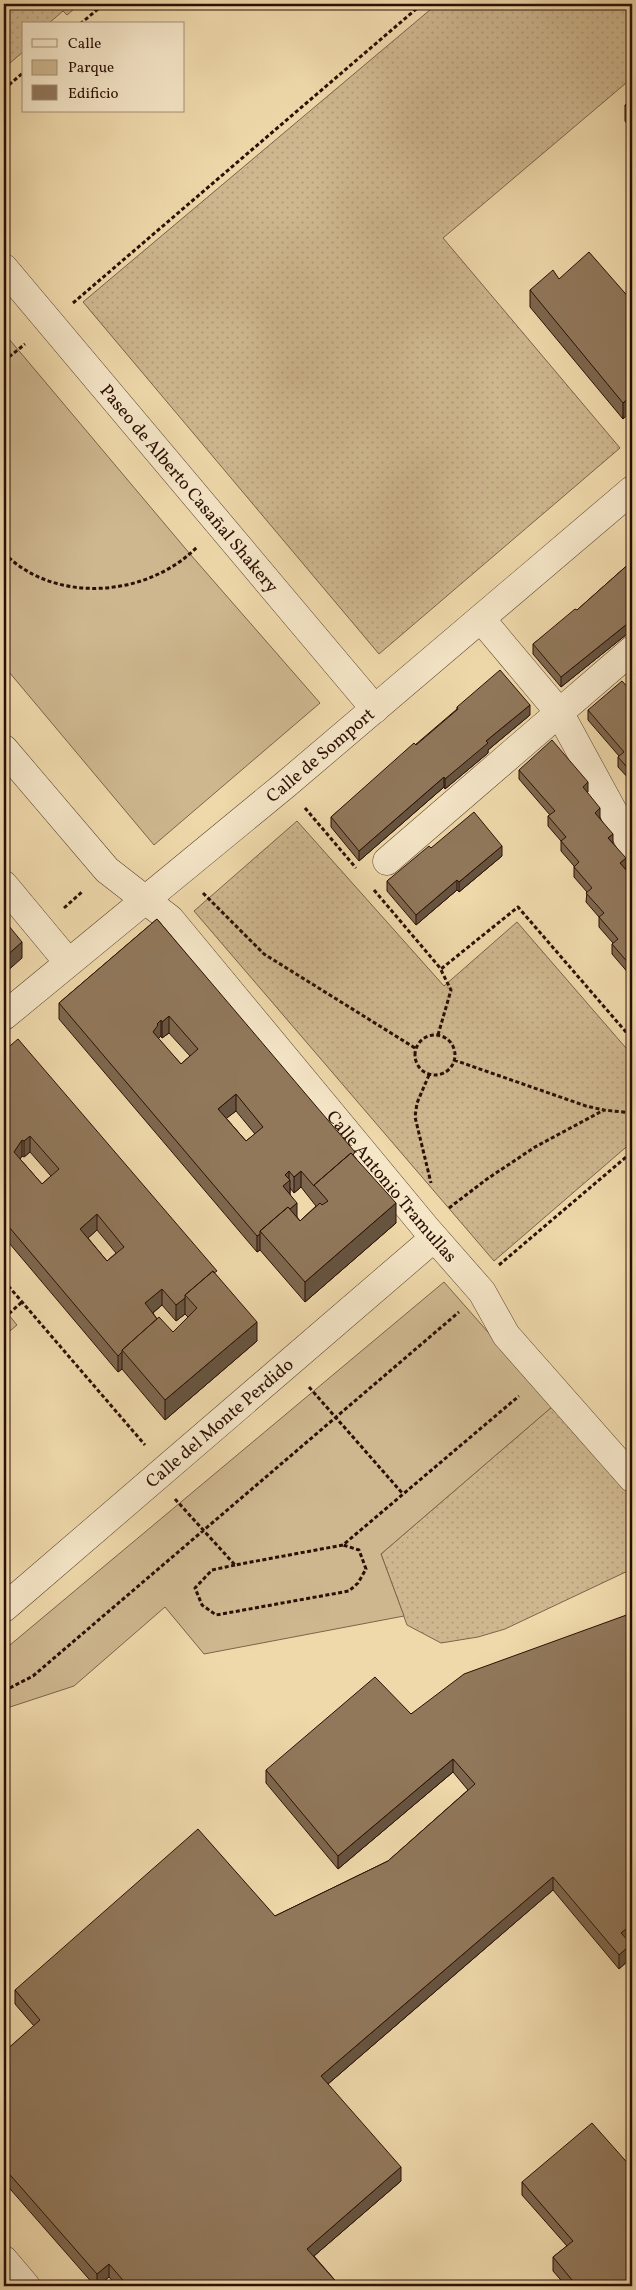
<svg xmlns="http://www.w3.org/2000/svg" width="636" height="2290" font-family="Vollkorn,serif">
<style>
.grass{fill:url(#grass-dots);stroke:#7c634a}
.park{fill:#ceb78f;stroke:#7c634a}
.lines{fill:none;stroke-linecap:round;stroke-linejoin:round}
.street-casing{stroke:#5c422e;stroke-width:29}
.path{stroke:#2b0f04;stroke-width:3;stroke-dasharray:4 2.5;stroke-linecap:butt}
.street{stroke:#f5e6c8;stroke-width:28}
.wall{fill:#7d674e;stroke:#2b0f04;fill-rule:evenodd}
.shaded-wall{fill:#665440;stroke:#2b0f04}
.building{fill:#91785b;stroke:#2b0f04;fill-rule:evenodd}
.labels{text-anchor:middle;stroke-width:5;stroke-linejoin:round;paint-order:stroke}
.street-label{font-size:18px;fill:#2b0f04;stroke:#f5e6c8}
</style>
<defs>
<pattern id="grass-dots" width="8" height="8" patternUnits="userSpaceOnUse" patternTransform="scale(1.25)"><rect width="8" height="8" fill="#ceb78f"/><path d="M2 2h.1M6 6h.1" fill="none" stroke="#b19c7a" stroke-width="1.8" stroke-linecap="round"/></pattern>
</defs>
<rect width="100%" height="100%" fill="#efd9ab"/>
<filter id="stains"><feTurbulence type="fractalNoise" baseFrequency=".004" numOctaves="4"/><feColorMatrix values="0 0 0 0 .2 0 0 0 0 .09 0 0 0 0 .02 0 0 0 .5 -.17"/></filter>
<radialGradient id="worn" r=".72"><stop offset=".6" stop-color="#630" stop-opacity="0"/><stop offset="1" stop-color="#630" stop-opacity=".3"/></radialGradient>
<path class="grass" d="M4,4H80L67,15L63,11L48,24H24V51L10,63L7,59L4,61Z
M437,4H632V78L443,238L620,448L379,654L83,302Z
M297,821L444,986L517,922L632,1055V1142L494,1261L194,911Z
M553,1406L632,1498V1569L505,1629L478,1637L441,1643L407,1625L381,1554Z"/>
<path class="park" d="M4,333L190,554L320,703L154,845L4,666Z
M444,1282L553,1406L381,1554L404,1616L204,1654L165,1607L74,1686L4,1709V1650Z
M4,1309L17,1325L4,1336Z"/>
<g class="lines">
<g class="street-casing">
<g id="street">
<path id="s1" d="M4,268L375,709"/>
<path d="M481,619L559,712L632,846"/>
<path id="s2" d="M4,749L107,870L170,919L425,1227L482,1292L506,1335L632,1478"/>
<path d="M387,861L632,650"/>
<path d="M4,885L68,962"/>
<path id="s3" d="M4,1016L285,785L632,490"/>
<path id="s4" d="M4,1608L434,1238"/>
<path d="M4,2260L26,2286"/>
</g>
</g>
<path class="path" d="M80,24L104,4
M4,89L24,72
M73,303L422,4
M4,361L25,344
M4,553C55,605 148,597 197,547
M305,808L356,868
M374,890L441,969L518,907L632,1039
M203,893L264,954L415,1048
M64,908L83,891
M415 1055a20 20 0 1 1 40 0a20 20 0 1 1-40 0Z
M438,1035L451,990L440,968
M454,1060L586,1106L604,1110L632,1113
M429,1075L417,1103L415,1117L431,1183
M449,1208L487,1179L535,1147L604,1110
M499,1265L632,1152
M4,1281L145,1445
M4,1318L22,1302
M309,1387L403,1494
M175,1499L235,1565L343,1545L519,1396
M235,1565L212,1570L195,1588L202,1605L216,1615L349,1591L358,1583L366,1569L359,1550L343,1545
M4,1691L33,1676L459,1312"/>
<use href="#street" class="street"/>
</g>
<path class="wall" d="M632,98V131L625,121V105Z
M559,279L631,300L623,419L530,307V290Z
M632,561V630L561,687L533,654V644L577,610Z
M632,692V793L631,791V781L618,767V757L619,756L588,720V710Z
M457,707L530,715L488,750V753L445,789L444,787L359,861L331,827V817L457,709Z
M519,770L588,792H587L600,818L626,868L625,869L632,877L630,975L612,954V944L613,943L599,927V917L586,902L587,892L574,877V866L561,851V841L548,826V816L550,815L519,779Z
M431,848L502,856L459,892L457,890L416,925L387,891V881Z
M157,919L355,1157L396,1223L305,1302L260,1250L257,1252L59,1019V1003ZM169,1033L190,1056L181,1064L158,1039L161,1036L162,1038ZM236,1111L255,1134L246,1141L226,1118ZM301,1187L316,1206L300,1221L297,1217L290,1195V1188L294,1193Z
M4,1051L217,1276L257,1341L165,1420L122,1369L118,1372L4,1237ZM30,1152L51,1176L42,1184L20,1159L22,1156L24,1157ZM97,1230L116,1253L107,1261L88,1238ZM162,1305L176,1321L185,1314L188,1317L173,1332L157,1319L153,1313Z
M632,1613V1937L628,1941L631,1958L619,1969L553,1890L328,2084L401,2181L314,2256L340,2286H117L109,2277L98,2286H95L4,2182V2052L34,2026L15,2004V1990L275,1916L388,1861L468,1790L453,1772L338,1869L266,1783V1770L411,1714Z
M522,2182L632,2286H566L553,2271V2257L567,2246L522,2195Z"/>
<path class="shaded-wall" d="M632,395V411L623,419V403Z
M632,620V630L561,687V677Z
M530,705V715L488,750V753L445,789V779L486,741Z
M444,777V787L359,861V851Z
M588,782V792L583,797V787Z
M600,808V818L595,822V813Z
M613,834V843L608,838Z
M502,846V856L459,892V882Z
M626,858V868L620,873V863Z
M457,880V890L416,925V915Z
M22,942V958L4,974V958Z
M632,963V972L630,975V965Z
M169,1016V1033L162,1038V1022Z
M161,1020V1036L158,1039L153,1032L157,1024Z
M236,1094V1111L218,1125V1109Z
M30,1136V1152L24,1157V1141Z
M22,1140V1156L14,1168V1152Z
M289,1171V1181L290,1180V1196L283,1186L285,1175Z
M301,1171V1187L294,1193V1177Z
M297,1203V1219L261,1233Z
M396,1203V1223L305,1302V1282Z
M97,1214V1230L80,1245V1229Z
M260,1234V1250L257,1252V1236Z
M162,1289V1305L145,1319V1303Z
M185,1298V1314L176,1321V1305Z
M257,1322V1341L165,1420V1400Z
M122,1352V1369L118,1372V1356Z
M453,1759V1772L338,1869V1856Z
M553,1877V1890L321,2090V2076Z
M632,1924V1937L621,1946V1933Z
M631,1944V1958L619,1969V1955Z
M401,2167V2181L307,2262V2249Z
M109,2264V2277L98,2286H97V2274Z"/>
<path class="building" d="M632,98V114L625,105Z
M589,252L631,300L632,299V395L623,403L530,290L553,270L559,279Z
M632,561V620L561,677L533,644L575,609L577,610Z
M500,670L530,705L486,741L488,743L445,779L444,777L359,851L331,817L414,743L416,745L458,709L457,707Z
M622,681L632,692V773L618,757L624,752L588,710Z
M552,740L588,782L583,787L600,808L595,813L613,834L608,838L626,858L620,863L632,877V963L630,965L612,944L618,939L599,917L604,913L586,893L592,888L574,867L579,862L561,841L566,837L548,816L555,811L519,770Z
M474,812L502,846L459,882L457,880L416,915L387,881L429,846L431,848Z
M157,919L355,1152L353,1155L351,1153L314,1185V1186L301,1171L294,1177L289,1171L285,1175L290,1180L283,1186L297,1203L290,1209L288,1207L260,1231V1234L257,1236L59,1003ZM169,1016L198,1049L181,1064L153,1032L158,1025L157,1024L161,1020L162,1022ZM236,1094L263,1127L246,1141L218,1109Z
M4,920L22,942L4,958Z
M18,1039L217,1271L214,1273L213,1271L185,1295V1298L176,1305L162,1289L145,1303L157,1319L122,1350V1352L118,1356L4,1221V1051ZM30,1136L59,1169L42,1184L14,1152L22,1140L24,1141ZM97,1214L124,1247L107,1261L80,1229Z
M351,1153L396,1203L305,1282L260,1231L288,1207L300,1221L320,1203L322,1205L328,1201L314,1185Z
M213,1271L257,1322L165,1400L122,1350L159,1317L173,1332L197,1308L185,1295Z
M632,1613V1924L621,1933L631,1944L619,1955L553,1877L321,2076L401,2167L307,2249L340,2286H128L109,2264L97,2274L4,2168V2052L40,2020L15,1990L198,1829L275,1916L388,1861L475,1784L453,1759L338,1856L266,1770L375,1677L411,1714L464,1674Z
M592,2123L632,2168V2286H577L553,2257L573,2241L522,2182Z"/>
<g class="labels">
<g class="street-label">
<text dy="6" stroke="none"><textPath href="#s1" startOffset="288">Paseo de Alberto Casañal Shakery</textPath></text>
<text dy="6" stroke="none"><textPath href="#s3" startOffset="410">Calle de Somport</textPath></text>
<text dy="6" stroke="none"><textPath href="#s2" startOffset="586">Calle Antonio Tramullas</textPath></text>
<text dy="6" stroke="none"><textPath href="#s4" startOffset="284">Calle del Monte Perdido</textPath></text>
</g>
</g>
<rect width="636" height="2290" fill="none" stroke="#efd9ab" stroke-width="20"/>
<rect x="5" y="5" width="626" height="2280" fill="none" stroke="#2b0f04" stroke-width="2.5"/>
<rect x="10" y="10" width="616" height="2270" fill="none" stroke="#2b0f04"/>
<rect x="22" y="22" width="162" height="90" fill="#f5e6c8" stroke="#a4907a"/>
<rect x="32" y="39" width="25" height="8" fill="#f5e6c8" stroke="#a4907a"/>
<text x="68" y="48" font-size="15" fill="#2b0f04">Calle</text>
<rect x="32" y="60" width="25" height="15" fill="#ceb78f" stroke="#a4907a"/>
<text x="68" y="72" font-size="15" fill="#2b0f04">Parque</text>
<rect x="32" y="85" width="25" height="15" fill="#91785b" stroke="#a4907a"/>
<text x="68" y="98" font-size="15" fill="#2b0f04">Edificio</text>
<rect width="100%" height="100%" filter="url(#stains)"/>
<rect width="100%" height="100%" fill="url(#worn)"/>
</svg>
